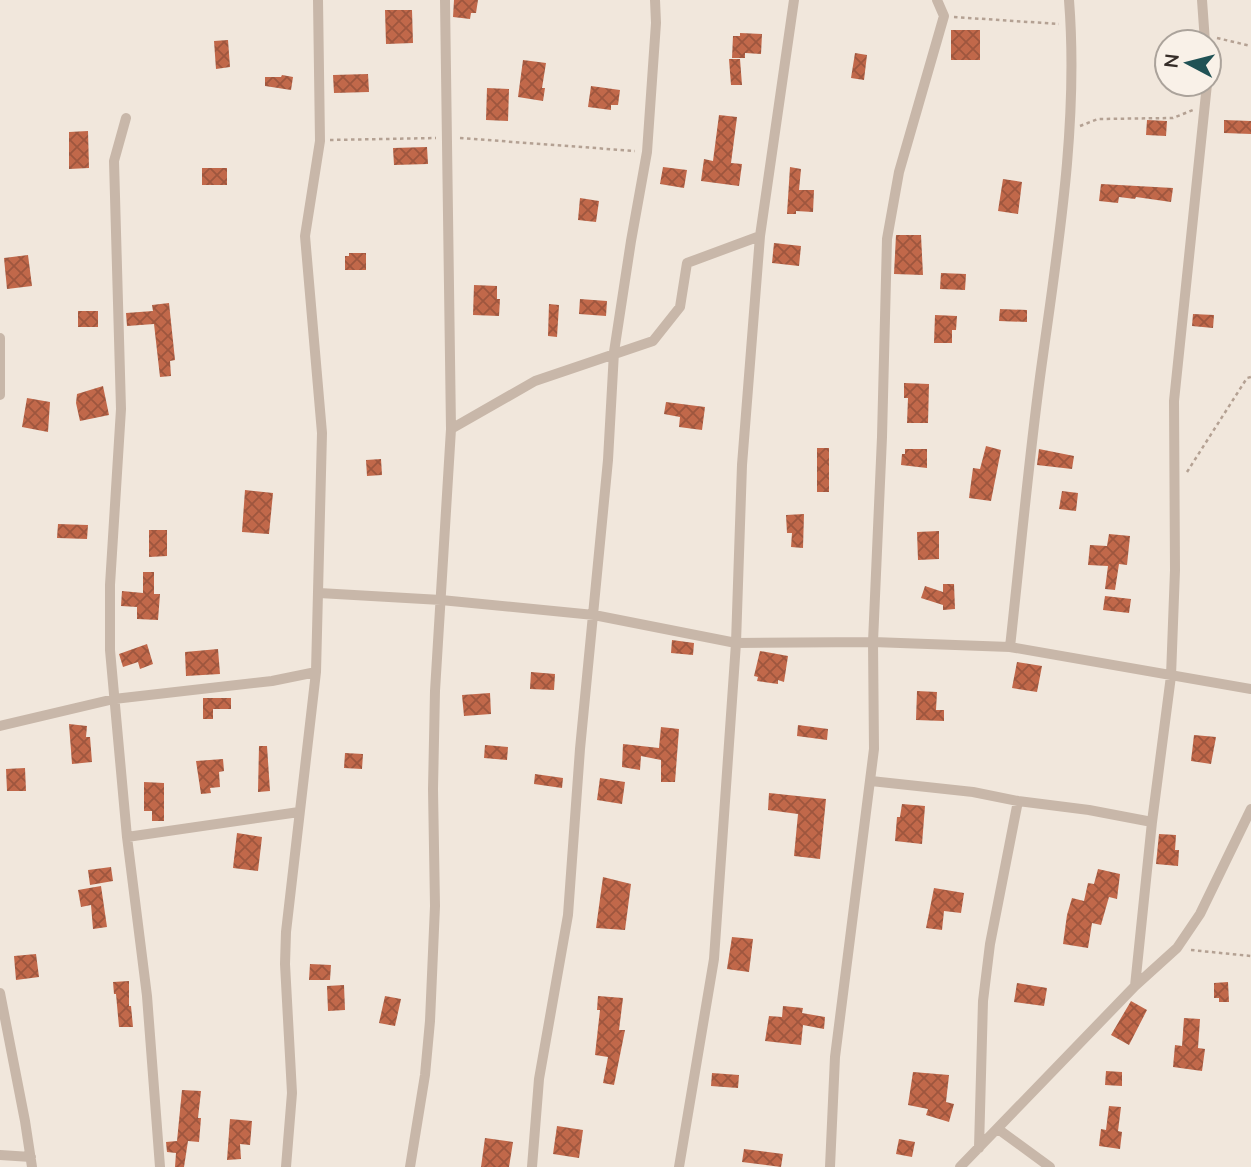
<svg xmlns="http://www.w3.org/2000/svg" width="1251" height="1167" font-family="'Nunito Sans',sans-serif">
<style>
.building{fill:url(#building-cross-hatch)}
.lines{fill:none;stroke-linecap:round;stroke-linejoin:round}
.path{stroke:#b4a193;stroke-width:2.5;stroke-dasharray:3.5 3.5;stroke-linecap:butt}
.minor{stroke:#c8b7a9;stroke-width:10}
</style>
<defs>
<pattern id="building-cross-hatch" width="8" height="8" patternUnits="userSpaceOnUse" patternTransform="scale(1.75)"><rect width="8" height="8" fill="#c1684a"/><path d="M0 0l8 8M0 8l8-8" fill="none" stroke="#9e563e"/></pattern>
</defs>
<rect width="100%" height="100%" fill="#f1e7dc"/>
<path class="building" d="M454,0H478L476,13H471L470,19L453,17Z
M385,10H412L413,43L386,44Z
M951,30H980V60H951Z
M740,33L762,34L761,54L745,53V58H732L733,36H740Z
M228,40L230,67L216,69L214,41Z
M855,53L867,55L864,80L851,78Z
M729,59H740L742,85H731Z
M523,60L546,63L542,88H545L543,101L518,97Z
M368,74L369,92L334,93L333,75Z
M282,75L293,77L291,90L265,86V77H281Z
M591,86L620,90L618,105H611V110L588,107Z
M487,88L509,89L508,121L486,120Z
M719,115L737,117L731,163L742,164L739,186L701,181L704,159L713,161Z
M1147,120L1167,121L1166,136L1146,135Z
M1224,120L1251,121V134L1224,133Z
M88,131L89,168L69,169V132Z
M427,147L428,164L394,165L393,148Z
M663,167L687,170L684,188L660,184Z
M790,167L801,169L799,190H814L813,212L796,211V214H787Z
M202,168H227V185H202Z
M1003,179L1022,182L1018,214L998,211Z
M1101,184L1173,188L1171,202L1136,197L1135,199L1119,197L1118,203L1099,201Z
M580,198L599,201L596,222L578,220Z
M896,235H921L923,275L894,274Z
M774,243L801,246L799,266L772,263Z
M349,253H366V270H345V256H349Z
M28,255L32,286L7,289L4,258Z
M941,273L966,274L965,290L940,289Z
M474,285L497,286V299H500L499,316L473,315Z
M580,299L607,301L606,316L579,314Z
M169,303L175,360L170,361L171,376L160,377L154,324L127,326L126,313L153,311L152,305Z
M549,304L559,305L557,337L548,336Z
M1000,309L1027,310V322L999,321Z
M78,311H98V327H78Z
M1193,314L1214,315L1213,328L1192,326Z
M935,315L957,316L956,330H952V343H934Z
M904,383L929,384L928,423H907L908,398H904Z
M103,386L109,415L80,421L76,403L77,394Z
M27,398L50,402L48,432L22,427Z
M666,402L705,407L702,430L679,427L680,417L664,414Z
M986,446L1001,450L991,501L969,498L973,468L980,469Z
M817,448H829V492H817Z
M905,449H927V468L901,465L902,454H905Z
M1039,449L1074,456L1072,469L1037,465Z
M381,459L382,475L367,476L366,460Z
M245,490L273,493L269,534L242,532Z
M1062,491L1078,493L1076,511L1059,509Z
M804,514L803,548L791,547L792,533H787L786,515Z
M58,524L88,525L87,539L57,538Z
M149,530H167V556L149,557Z
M939,531V559L918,560L917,532Z
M1109,534L1130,536L1127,565L1119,564L1115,590L1105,589L1108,566L1088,565L1090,545L1107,546Z
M143,572H154V594H160L158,620L137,619V607L121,606L122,591L143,593Z
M943,584H954L955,609L943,610V605L921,598L925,586L943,592Z
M1105,596L1131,599L1129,613L1103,610Z
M672,640L694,643L693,655L671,653Z
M147,644L153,664L140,669L138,662L123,667L119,654Z
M218,649L220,674L186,676L185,652Z
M760,651L788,656L784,682L778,680V684L757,681L758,677L754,676Z
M1017,662L1042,666L1037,692L1012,688Z
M531,672L555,674L554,690L530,689Z
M917,691L937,692L936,710H944V721L916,720Z
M490,693L491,714L464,716L462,695Z
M203,698H231V709H213V719H203Z
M69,724L87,726L86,737H90L92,762L72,764Z
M798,725L828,729L827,740L797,736Z
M661,727L679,729L675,782H661V760L641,756L640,770L622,767L623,744L659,748Z
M1194,735L1216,737L1211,764L1191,761Z
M485,745L508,747L507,760L484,758Z
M259,746H267L270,791L258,792Z
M345,753L363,754L362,769L344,768Z
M223,759L224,771L219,772L220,787L210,788L211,793L201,794L196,761Z
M25,768L26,791H7L6,769Z
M535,774L563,778L562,788L534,784Z
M600,778L625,782L622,804L597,800Z
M144,782L164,783V821H152V811H144Z
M769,793L826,799L820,859L794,856L798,814L768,810Z
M902,804L925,806L922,844L895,841L897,817H900Z
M237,833L262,837L258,871L233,868Z
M1159,834L1176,835L1175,850H1179L1178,866L1156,864Z
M111,867L113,881L90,885L88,870Z
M1098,869L1120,874L1117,899L1109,897L1101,925L1092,923L1088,948L1063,944L1067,915L1072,898L1084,901L1088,883L1094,884Z
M603,877L631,884L625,930L596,928Z
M101,886L107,927L93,929L91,905L81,907L78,890Z
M934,888L964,893L961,913L944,911L942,930L926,928Z
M732,937L753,939L749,972L727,969Z
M36,954L39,977L16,980L14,956Z
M310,964L331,965L330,980H309Z
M129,981V1006H131L133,1027H119L116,994H114L113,982Z
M1228,982L1229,1002H1219V998H1214V983Z
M1017,983L1047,988L1044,1006L1014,1002Z
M344,985L345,1010L328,1011L327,986Z
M385,996L401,999L395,1026L379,1023Z
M598,996L623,998L619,1030H625L614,1085L603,1083L608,1057L595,1055L600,1010H597Z
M1131,1001L1147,1010L1129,1045L1111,1035Z
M783,1006L803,1008L802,1013L825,1017L824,1029L803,1025L801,1045L765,1041L769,1016L782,1017Z
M1184,1018L1200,1019L1198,1048L1205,1049L1202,1071L1173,1067L1175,1045L1182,1046Z
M1106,1071L1122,1072V1086L1105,1085Z
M913,1072L949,1075L946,1102L954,1104L949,1122L926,1115L928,1109L908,1105Z
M712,1073L739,1075L738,1088L711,1086Z
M182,1090L201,1091L198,1118H201L199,1142L188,1141L184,1167H175L176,1153L167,1152L166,1142L177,1141Z
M1109,1106L1121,1107L1118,1131L1122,1132L1120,1149L1099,1146L1101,1129L1106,1130Z
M230,1119L252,1121L250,1145L240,1144L241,1159L227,1160Z
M557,1126L583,1130L579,1158L553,1154Z
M485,1138L513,1142L509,1167H481Z
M899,1139L915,1142L912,1157L896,1154Z
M744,1149L783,1154L781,1167L742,1162Z"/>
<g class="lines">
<path class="path" d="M954,17L1059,24
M1217,38L1251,46
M1080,126L1098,119L1173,118L1193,110
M460,138L635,151
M330,140L436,138
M1187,472L1247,378L1251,377
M1191,950L1251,956"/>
<path class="minor" d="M1202,0L1205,42
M126,118L114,161L121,409L110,585V650L127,837L147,996L160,1167
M0,338V395
M451,429L535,381L653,341L680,307L687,263L760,236
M319,593L441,600L594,615L736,643L873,642L1010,647L1251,689
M1010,647C1020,557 1028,467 1040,377C1057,252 1079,126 1069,0
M316,672L322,433L305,236L320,141L318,0
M0,726L114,699L272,681L316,672L286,932L285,964L292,1093L286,1167
M871,781L973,792L1018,801L1089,810L1152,822
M127,837L299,812
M1135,986L1152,822L1171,676L1175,570L1174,401L1207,84
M0,993L25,1121L32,1167
M998,1129L1050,1167
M979,1148L983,1001L990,944L1018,801
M0,1155L31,1157
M410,1167L425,1075L430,1021L435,906L433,789L435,691L451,429L445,0
M532,1167L539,1079L568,915L580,749L608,460L614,352L631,241L647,152L656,23L655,0
M679,1167L714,959L736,643L742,465L760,236L794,0
M830,1167L835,1057L874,749L873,642L882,437L887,239L899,172L944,16L937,0
M960,1167L1135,986L1177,948L1200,914L1251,809"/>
</g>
<g transform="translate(1188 63) rotate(277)"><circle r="33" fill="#f9f1e8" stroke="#aba39b" stroke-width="2"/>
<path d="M0-5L12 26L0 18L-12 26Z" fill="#205255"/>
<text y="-10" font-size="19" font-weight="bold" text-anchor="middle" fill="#362d28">N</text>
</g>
</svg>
